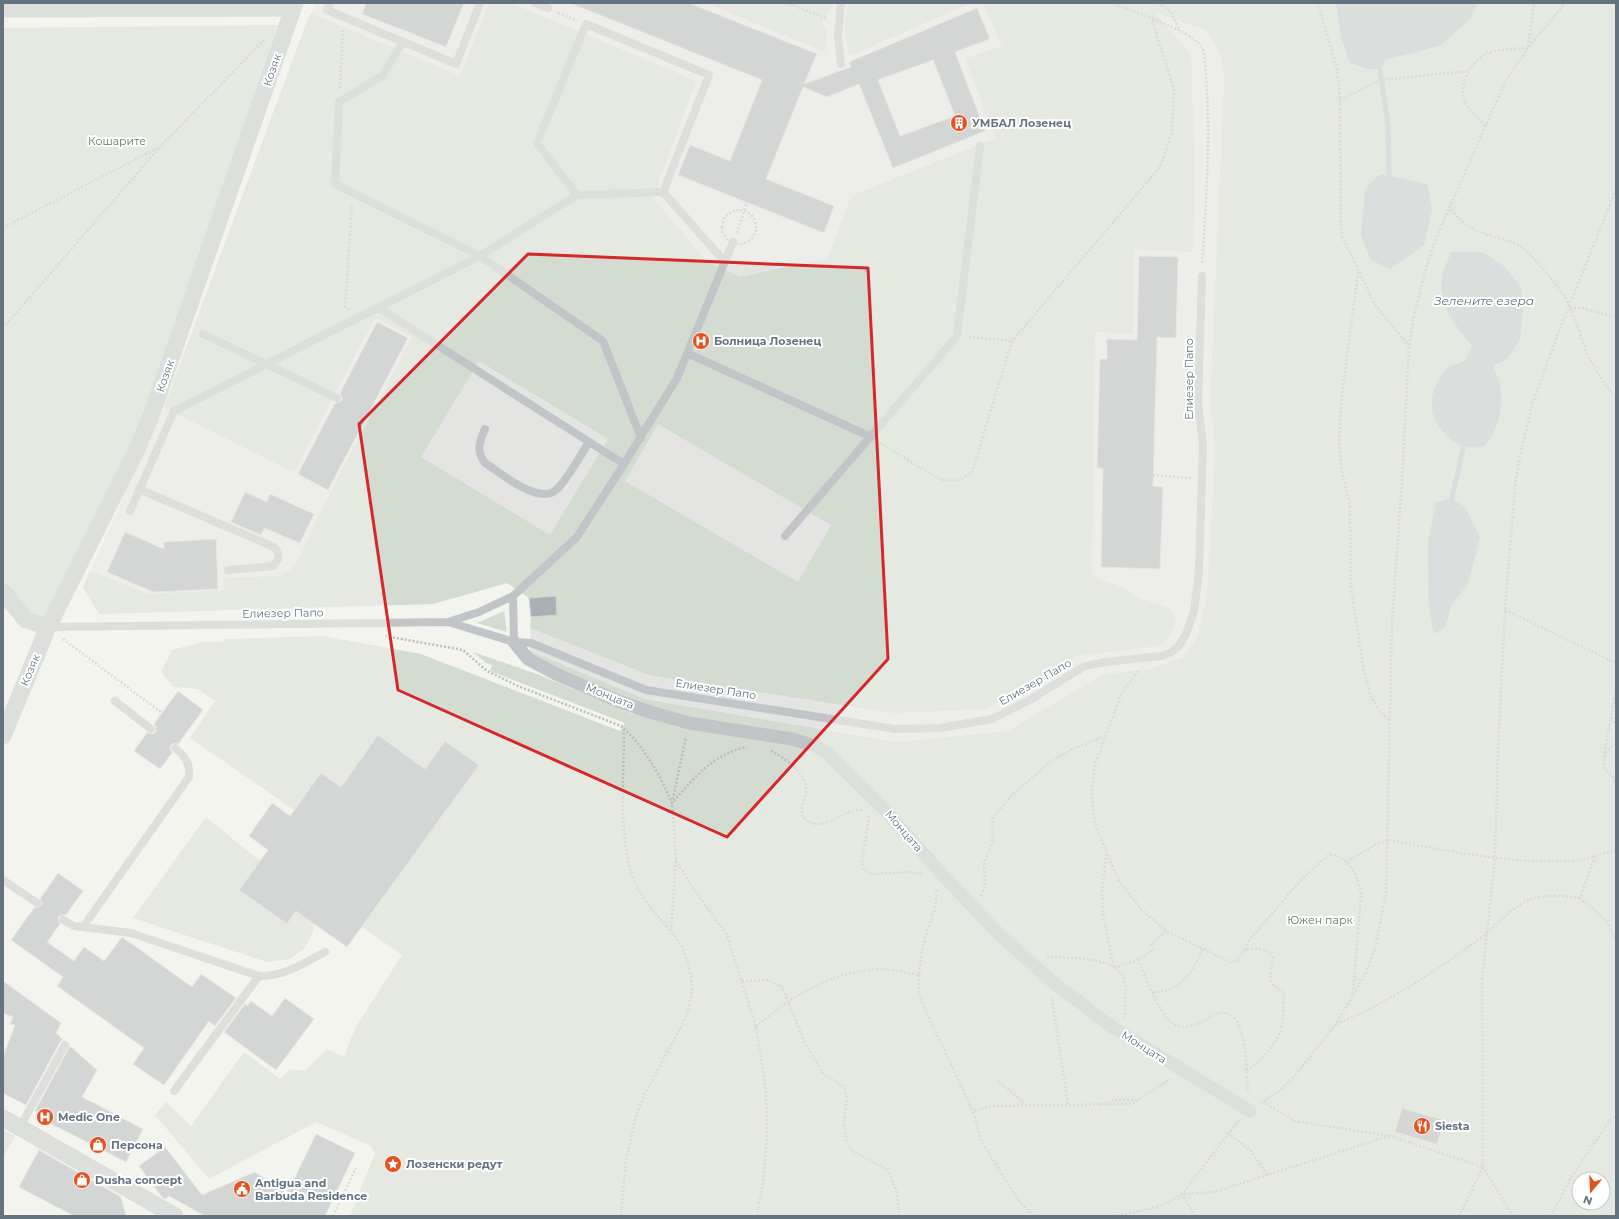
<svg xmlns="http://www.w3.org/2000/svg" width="1619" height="1219" font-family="Montserrat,sans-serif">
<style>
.built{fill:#e4e5e3}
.green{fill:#d4dbd1;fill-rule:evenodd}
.water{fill:#bac5ca}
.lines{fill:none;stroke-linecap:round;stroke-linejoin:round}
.stream{stroke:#bac5ca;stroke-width:5}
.building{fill:#aab1b6;stroke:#d5d5d2;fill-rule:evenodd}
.path{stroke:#bbbdbf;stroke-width:2.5;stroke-dasharray:2 2;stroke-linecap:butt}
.service{stroke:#c1c5c8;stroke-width:8}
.pedestrian{stroke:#c1c5c8;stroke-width:13}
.minor{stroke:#c1c5c8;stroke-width:17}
.marked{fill:none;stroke:#d62828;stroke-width:3;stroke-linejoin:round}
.labels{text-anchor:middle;stroke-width:4;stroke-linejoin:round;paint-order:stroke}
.street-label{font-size:11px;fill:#637381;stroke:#fff}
.poi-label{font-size:11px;font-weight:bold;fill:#637381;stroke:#fff;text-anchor:start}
.park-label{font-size:11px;fill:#657861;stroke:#fff}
.water-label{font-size:12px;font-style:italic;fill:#5e757f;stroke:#fff}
</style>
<rect width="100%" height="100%" fill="#f4f4ef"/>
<path class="built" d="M315,3H1133L1206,32L1221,56L1224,76L1210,402L1215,451L1207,595L1198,636L1183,657L1149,669L1104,674L1007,731L897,742L645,699L530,651L531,617L529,598L507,583L433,604L99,614L83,587L164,407Z"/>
<path class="green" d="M489,3H511L696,81L653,198L707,262L740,277L828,258L851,196L996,138L965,59L1002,46L983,3H1616V1216H350L375,1153L371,1146L316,1122L209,1179L155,1115L166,1102L191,1126L244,1052L280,1079L290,1069L305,1071L327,1049L344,1057L355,1028L402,955L362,927L479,765L445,741L425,769L378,736L341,787L321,773L294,810L190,738L215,701L198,689L173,687L161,671L172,650L202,642H222L225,639L323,636L421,654L620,731L625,723L490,671L492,665L486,663L473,652L537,674L633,714L641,706L534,658L530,651L645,699L897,742L1007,731L1104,674L1149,669L1183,657L1198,636L1207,595L1215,451L1210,402L1224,76L1221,56L1206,31L1154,12L1191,54L1195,176L1193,252L1134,249L1133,334L1095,332L1092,574L1099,579L1119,586L1139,598L1170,608L1176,620L1169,638L1159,646L1077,656L985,709L894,713L649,675L530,628L531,617L557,614L556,596L529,598L507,583L433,604L99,614L83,587L90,571L149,594L224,590L223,578L280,576L295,566L331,491L412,337L375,318L294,472L164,407L310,13L460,76ZM479,361L608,439L550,535L421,457ZM658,424L831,525L798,582L625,481ZM1579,1179H1603V1203H1579Z
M706,3H834L822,23L827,31L825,52Z
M848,3H971L849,56L844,29Z
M278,25L147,409L45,619L3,601V28Z
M504,611L507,632L477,623Z
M206,817L260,861L239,890L286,924L305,898L313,923V932L304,949L290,959L267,962L133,918Z
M3,1130L15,1136L3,1158Z"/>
<path class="water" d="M1336,3H1478L1471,18L1441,45L1410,54L1386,59L1380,69H1369L1350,63L1341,38Z
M1380,174L1427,184L1432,209L1424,245L1390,269L1371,260L1361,235L1365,189Z
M1451,252H1482L1504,266L1521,287L1523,312L1520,339L1507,359L1493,366C1495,372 1499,378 1500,384C1504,407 1498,430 1484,447C1462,448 1456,447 1442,430C1425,411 1431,387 1446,369C1451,364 1461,365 1465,360C1468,356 1470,350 1472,346C1456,326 1438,306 1442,279C1443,270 1448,261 1451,252Z
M1452,499L1465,507L1480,537L1468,584L1452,604L1445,627L1434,634L1429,610L1428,542L1436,502Z"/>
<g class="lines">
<path class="stream" d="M1379,63L1388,125L1389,175
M1452,499L1463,448"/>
</g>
<path class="building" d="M366,3H464L446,47L362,14Z
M570,3H689L817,54L804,84L851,67L849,62L977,8L990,39L955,52L985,131L893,168L859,84L827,97L803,87L766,179L834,206L824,233L678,175L690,145L730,161L762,80ZM933,60L955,116L900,136L878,80Z
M1139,256L1178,257L1176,338L1157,337L1153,486L1163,487L1160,569L1101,567L1103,468H1097L1100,359H1107V339L1137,340Z
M377,322L408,338L328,490L298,474L335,403L342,401V397L340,393Z
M245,492L267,502L270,494L314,514L300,543L264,528L261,535L231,522Z
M125,532L164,549V542L216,539L218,589L153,592L107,572Z
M556,596L557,615L531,617L529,598Z
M178,691L203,710L178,744L174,743L171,745L170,749L172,753L160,769L134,751L147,733L153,734L156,732V727L154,724Z
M378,735L425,769L445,741L479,765L347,947L296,911L287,924L239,890L268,850L249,836L272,803L290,816L321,773L341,787Z
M58,873L83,891L66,915H62L58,917V921L60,924L47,942L74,961L84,947L104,961L122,937L192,987L201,974L236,998L215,1026L209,1021L164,1085L133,1064L144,1048L57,986L63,977L11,940L34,908L41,906L42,903L40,899Z
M3,981L61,1023L56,1033L63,1040L60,1042L26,1105L3,1093V1057L15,1025L10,1024L13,1017L3,1013Z
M285,998L314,1019L276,1070L224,1032L245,1004L247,1006L251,1001L272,1016Z
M70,1046L97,1070L82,1097L143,1129L126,1162L36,1116L38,1112L35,1111Z
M1402,1108L1444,1120L1437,1144L1395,1132Z
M316,1134L355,1153L325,1216H205L169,1196L165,1199L162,1197L139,1166L165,1147L202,1195L255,1172L287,1194Z
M39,1150L121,1197L126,1216H74L19,1187Z"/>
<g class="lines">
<path class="path" d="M787,3L828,19
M1111,3C1132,11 1189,30 1201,46C1206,54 1205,67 1206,76C1211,138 1206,202 1202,264
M1158,3L1171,12L1180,31
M1318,3L1337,69L1340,100L1341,225L1342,236L1375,305L1409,346
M558,13L576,20
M1528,47L1534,3
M340,88L343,29
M1340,100L1381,80L1468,71
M1485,125C1479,119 1470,112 1466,104C1457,86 1470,61 1488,53C1499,49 1515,49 1527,48
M1449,206C1455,214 1461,222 1470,227C1489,239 1514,237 1530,254C1542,268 1557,283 1566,299C1575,316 1580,335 1587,353C1595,370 1605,384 1616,399
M722 227a17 17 0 1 1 34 0a17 17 0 1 1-34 0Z
M3,228L161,146L264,40
M737,233L747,202
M1358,272L1342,394L1339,442L1342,472L1350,505L1351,587L1363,666L1371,697L1379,710L1389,721
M1570,308H1581L1616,317
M349,309L345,307L352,205
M3,328L160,147
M969,337L1012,341
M880,443L941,480L957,481L972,472L1012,341L1160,167L1172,132L1174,89L1152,20
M1153,475L1191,478
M1505,610L1616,663
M385,636L463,650L487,671L518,686L621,726C644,746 660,775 672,803C693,779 714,753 747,747
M63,639L162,713
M1138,671L1122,693L1095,764L1092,791L1093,810L1096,827L1119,881L1141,909L1166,931L1230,962L1238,960C1240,957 1242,952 1246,950C1252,946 1268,950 1273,956L1270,980L1273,985L1284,993C1283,1003 1284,1015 1282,1025C1277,1046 1261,1059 1246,1072
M1616,690L1611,717L1616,725
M624,729C624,775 617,846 637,887C646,904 658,917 671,931
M1616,744C1601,751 1599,771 1616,778
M771,751C785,758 804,771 806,788C807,798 796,812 806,820C824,834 845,807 863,810
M1604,753L1611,717
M1612,776L1616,785
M869,816L862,860C862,869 866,874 875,874L911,872L922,874
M1614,851L1616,846
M1106,854L1102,894L1103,915L1114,967L1123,976L1126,987L1125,1018
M1595,856L1580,898L1608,922L1616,942
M676,860L691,885L727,935L756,1027L766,1091L767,1130L764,1176L757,1216
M1347,862L1373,846L1388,840C1450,851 1508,864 1571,861C1586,860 1601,853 1616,851
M981,896L985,885L984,863L993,841L992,822L996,814L1011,796L1050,762L1070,750L1103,737
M1245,949L1250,939L1301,880L1330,854C1350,858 1357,875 1361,893L1353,995
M1047,957C1069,958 1095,957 1114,967C1129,964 1142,959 1154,949L1151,944L1166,931
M1138,959C1145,975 1160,1018 1175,1025C1184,1029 1194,1025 1202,1022C1209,1018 1217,1012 1224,1013C1248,1013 1246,1075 1248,1092
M919,975L918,989L922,1003L973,1111
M742,981L768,980L782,987L805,1043L824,1075L843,1086L847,1096L844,1121L846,1139L851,1150L888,1170L897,1193L899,1216
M1153,992C1182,991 1192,974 1203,948
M1052,999L1068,1105
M1336,1024C1387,1004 1435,971 1478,940C1496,927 1511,906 1532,899C1547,894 1565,896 1580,898
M756,1027C788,998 826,975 870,970C886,968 903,972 919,975C920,962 922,950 925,938C930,920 938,908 936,889
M998,1081L1028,1106
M1263,1102L1295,1121L1390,1136L1483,1167L1459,1216
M1261,1103L1279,1091L1293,1078L1336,1024L1366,973L1375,949L1386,894L1392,622L1402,481L1409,347L1414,315L1426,268L1439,231L1506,80L1528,48L1565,3
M1100,1105L1117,1100H1138
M1228,1133L1251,1151L1267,1175
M621,1214L624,1216
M333,1216L356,1168
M621,1216L626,1160L635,1120L644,1095L681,1027L688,1011L692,991L691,977L687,960L681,945L671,931L676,859L672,803L686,737
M1034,1216L1018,1200L982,1142L973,1111L990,1106L1131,1104L1171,1079
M1113,1216C1138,1211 1161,1209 1182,1194L1239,1120
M1195,1216L1182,1194L1214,1192L1389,1136
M1513,1216L1483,1167L1482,979L1495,859L1498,751L1505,610L1515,485L1521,451L1532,405L1554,344L1616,189
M1551,1216L1571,1178L1610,1120L1616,1115"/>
<path class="service" d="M330,3L327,10L456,64L480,3
M535,3L548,8
M403,42L382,76L339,102L335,184L480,256L603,341L641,438
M841,64L838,36L841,3
M663,192L577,195L537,143L586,24L709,75L663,192L725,262
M379,308L624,464
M203,334L337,398
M687,353L871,437
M485,429C479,442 476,451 485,463C501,473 538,505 556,490C565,483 582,453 589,442
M139,489L274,547L278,552V559L273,566L228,570
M130,511L174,411L480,256L577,195
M785,536L957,336L980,146
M513,596L514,642
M448,622L479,612L513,596L577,537L624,464L677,378L733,242
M48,627L448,622L514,642L531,643L646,690L895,729L940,728L992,719L1028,701L1085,666L1106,662L1161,656L1170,653L1179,646L1187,632L1194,611L1199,570L1203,445L1198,403L1202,276
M115,701L151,729
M3,880L37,903
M63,920L74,926L131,933L259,976C286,976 302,964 325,952
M83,927L189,777C190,763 186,757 175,748
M174,1091L259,976
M20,1127L65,1045"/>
<path class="pedestrian" d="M514,642L528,659L556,674L618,701L650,712L689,723L792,739L815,746L827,753L884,809L939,871L997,932L1049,979L1112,1027L1250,1111"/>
<path class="minor" d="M3,9L293,8
M3,592L26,620L48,627
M3,736L48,627L138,447L152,413L295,3
M3,1118L175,1216"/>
</g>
<path d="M0 0H1619V1219H0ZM528,254L868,268L888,659L727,837L398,690L359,424Z" fill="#f4f4ef" fill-opacity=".55" fill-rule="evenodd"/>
<path class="marked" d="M528,254L868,268L888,659L727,837L398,690L359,424Z"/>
<defs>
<g id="building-disc" transform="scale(0.9)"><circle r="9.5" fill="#e35220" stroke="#fff"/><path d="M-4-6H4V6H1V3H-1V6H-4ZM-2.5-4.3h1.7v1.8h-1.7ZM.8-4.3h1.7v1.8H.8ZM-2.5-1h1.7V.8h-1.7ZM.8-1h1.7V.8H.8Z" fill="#fff"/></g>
<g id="hospital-disc" transform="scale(0.9)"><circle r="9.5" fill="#e35220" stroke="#fff"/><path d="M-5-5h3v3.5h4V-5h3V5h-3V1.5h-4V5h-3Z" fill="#fff"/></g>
<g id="restaurant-disc" transform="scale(0.9)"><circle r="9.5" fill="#e35220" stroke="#fff"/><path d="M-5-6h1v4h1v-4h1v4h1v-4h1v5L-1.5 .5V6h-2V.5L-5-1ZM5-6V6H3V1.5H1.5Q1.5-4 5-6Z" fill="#fff"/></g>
<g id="shop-disc" transform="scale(0.9)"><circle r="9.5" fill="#e35220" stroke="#fff"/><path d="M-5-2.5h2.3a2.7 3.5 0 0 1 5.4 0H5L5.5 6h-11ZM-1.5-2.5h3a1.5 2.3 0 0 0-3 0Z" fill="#fff"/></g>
<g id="sight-disc" transform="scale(0.9)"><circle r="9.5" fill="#e35220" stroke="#fff"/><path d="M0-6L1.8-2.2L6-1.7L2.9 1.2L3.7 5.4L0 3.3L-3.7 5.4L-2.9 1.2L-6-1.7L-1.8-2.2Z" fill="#fff"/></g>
<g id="civic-disc" transform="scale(0.9)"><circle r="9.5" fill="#e35220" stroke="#fff"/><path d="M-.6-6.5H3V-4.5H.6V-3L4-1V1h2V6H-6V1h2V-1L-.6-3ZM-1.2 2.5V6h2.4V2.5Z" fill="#fff"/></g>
</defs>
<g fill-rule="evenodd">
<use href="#building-disc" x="959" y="123"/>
<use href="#hospital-disc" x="701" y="341"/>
<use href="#hospital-disc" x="45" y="1117"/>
<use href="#restaurant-disc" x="1422" y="1126"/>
<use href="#shop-disc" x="98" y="1145"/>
<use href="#sight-disc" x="393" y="1164"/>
<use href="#shop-disc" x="82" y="1180"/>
<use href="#civic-disc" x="242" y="1189"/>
</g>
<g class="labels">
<g class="street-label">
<text transform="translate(272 70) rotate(-71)" y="4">Козяк</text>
<text transform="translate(165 376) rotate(-71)" y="4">Козяк</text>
<text transform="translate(1189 379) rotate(-90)" y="4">Елиезер Папо</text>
<text transform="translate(283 613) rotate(-1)" y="4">Елиезер Папо</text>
<text transform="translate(30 670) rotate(-67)" y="4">Козяк</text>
<text transform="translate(1035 682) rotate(-30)" y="4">Елиезер Папо</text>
<text transform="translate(716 689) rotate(9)" y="4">Елиезер Папо</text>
<text transform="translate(610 696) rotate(22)" y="4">Монцата</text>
<text transform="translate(904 831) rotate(49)" y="4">Монцата</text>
<text transform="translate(1144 1047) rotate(32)" y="4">Монцата</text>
</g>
<g class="poi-label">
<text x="972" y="127">УМБАЛ Лозенец</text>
<text x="714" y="345">Болница Лозенец</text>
<text x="58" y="1121">Medic One</text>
<text x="1435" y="1130">Siesta</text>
<text x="111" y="1149">Персона</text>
<text x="406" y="1168">Лозенски редут</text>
<text x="95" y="1184">Dusha concept</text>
<text x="255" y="1187">Antigua and<tspan x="255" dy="13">Barbuda Residence</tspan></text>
</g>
<g class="park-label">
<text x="117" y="145">Кошарите</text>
<text x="1320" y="924">Южен парк</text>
</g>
<g class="water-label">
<text x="1484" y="305">Зелените езера</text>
</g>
</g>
<rect width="1619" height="1219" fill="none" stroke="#637381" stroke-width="8"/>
<g transform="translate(1591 1191) rotate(199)"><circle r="19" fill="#ffffff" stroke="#c1c7cd"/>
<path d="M0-3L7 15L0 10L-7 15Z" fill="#e35220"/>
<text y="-6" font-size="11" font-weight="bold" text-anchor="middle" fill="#637381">N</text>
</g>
</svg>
